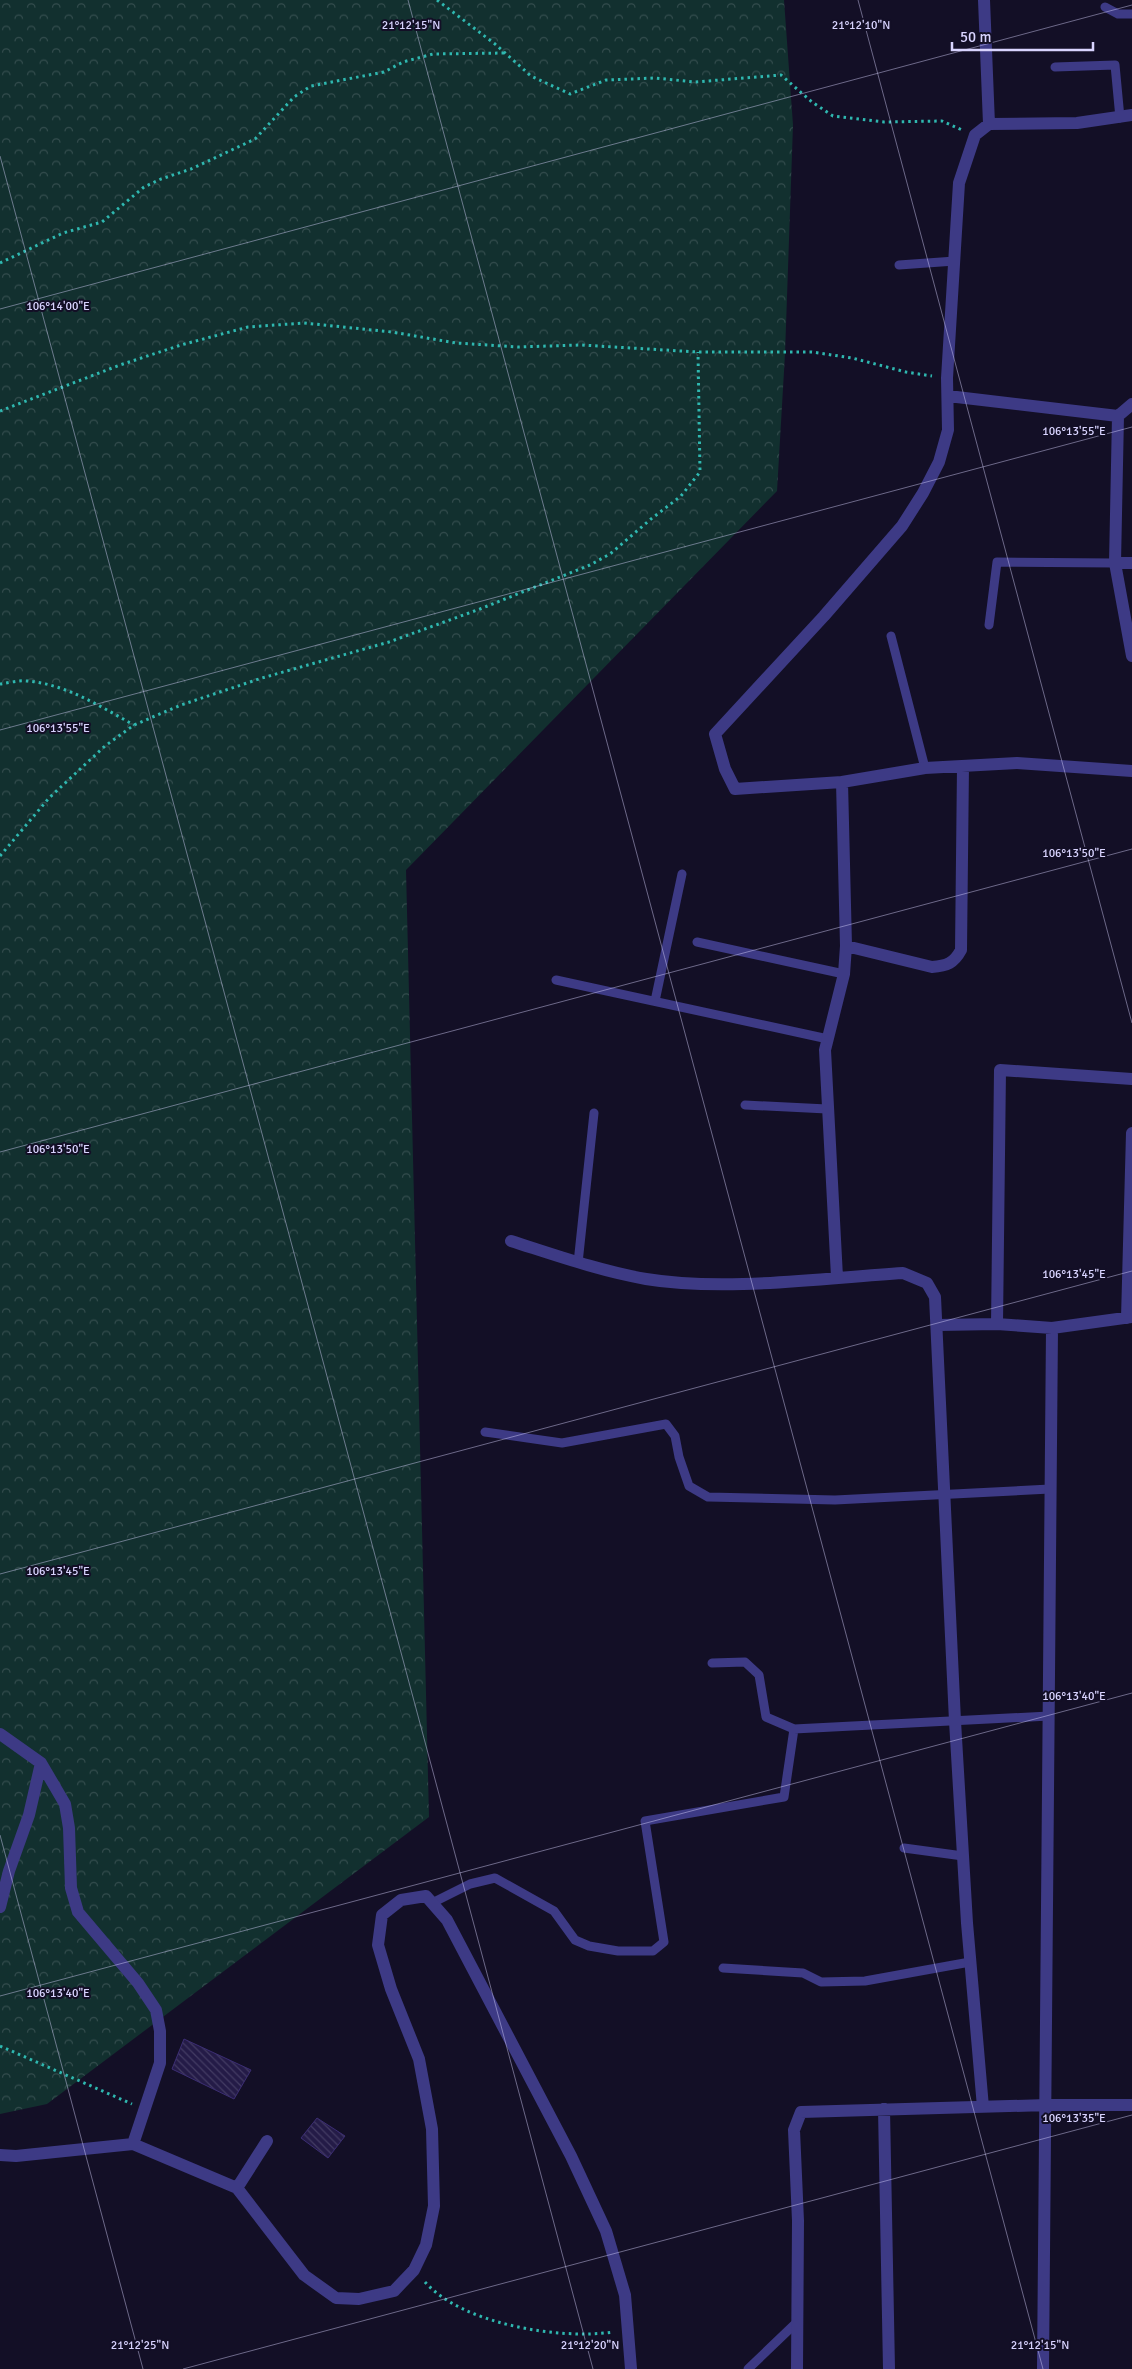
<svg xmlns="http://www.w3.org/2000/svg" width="1132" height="2369" font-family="Signika,sans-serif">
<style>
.forest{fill:url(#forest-crowns)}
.building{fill:url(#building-back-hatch);stroke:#3b2d73}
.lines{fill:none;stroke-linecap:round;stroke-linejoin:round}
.path{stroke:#2fb8b0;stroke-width:3;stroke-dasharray:2.5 4;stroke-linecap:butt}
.lane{stroke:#3d3a85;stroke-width:9}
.street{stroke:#3d3a85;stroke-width:12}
.ticks{fill:none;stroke:#d9d4ff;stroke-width:1;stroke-opacity:0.45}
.ticks-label{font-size:12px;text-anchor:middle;fill:#d9d4ff;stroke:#130f26;stroke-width:4;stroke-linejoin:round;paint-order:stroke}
</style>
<defs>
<pattern id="forest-crowns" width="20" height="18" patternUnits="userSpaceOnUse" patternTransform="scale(1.25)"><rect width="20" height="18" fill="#12302f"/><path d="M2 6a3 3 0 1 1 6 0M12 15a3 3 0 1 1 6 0" fill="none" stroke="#344d4e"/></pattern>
<pattern id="building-back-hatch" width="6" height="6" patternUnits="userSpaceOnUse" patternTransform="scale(1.25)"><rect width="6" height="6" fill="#241b47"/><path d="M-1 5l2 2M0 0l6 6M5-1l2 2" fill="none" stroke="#433b63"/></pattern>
</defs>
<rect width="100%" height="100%" fill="#130f26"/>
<path class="forest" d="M0,0H784L793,125L785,354L777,491L406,870L429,1817L47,2104L0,2114Z"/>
<path class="building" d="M184,2039L251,2070L234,2099L172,2069Z
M317,2118L345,2136L328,2158L301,2138Z"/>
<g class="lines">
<path class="path" d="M437,0L495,44L531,76L570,94L606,80L655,78L695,82L781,75L812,102L833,116L884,122L942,121L962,130
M0,263L63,233L102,222L144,187L161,179L191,169L255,139L294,97L311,86L384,72L403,62L433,54L504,53
M0,411L120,365L181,345L248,327L304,323L392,332L456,343L518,347L581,345L698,352H812L852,358L906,372L932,376
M0,684C8,683 19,680 27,681C66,684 101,707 134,725
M0,856L49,798L105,746L134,725L181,705L262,678L389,642L480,609L590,565L610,554L651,519L681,496L700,472L698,352
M0,2046L132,2104
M425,2282C462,2324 559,2340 613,2332"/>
<path class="lane" d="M1105,7L1118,14H1132
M1055,67L1115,65L1120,118
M899,265L955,261
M989,625L997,562L1115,563
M891,636L925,768
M697,942L844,974
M556,980L828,1039
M655,1001L682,874
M745,1105L827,1109
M578,1263L594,1113
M485,1432L562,1443L666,1424L675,1436L679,1457L689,1486L708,1497L835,1500L1050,1489
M712,1663L745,1662L759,1675L766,1717L794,1729L1049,1716
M904,1848L963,1856
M432,1903L470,1884L495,1878L554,1911L575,1940L589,1946L618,1951H653L664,1942L645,1821L784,1797L794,1729
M723,1968L803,1973L821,1982L865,1981L970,1962
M748,2369L796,2323"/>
<path class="street" d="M984,0L989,124
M948,396L1118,416L1132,404
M1118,416L1115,563L1132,656
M1115,563H1132
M842,782L735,789L725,769L715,734L824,616L902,526L923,493L939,462L948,430L947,378L959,183L975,135L989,124L1077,123L1132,115
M846,946L932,967C947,966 954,963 961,950L963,766
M511,1241C555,1255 600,1271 646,1279C725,1292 822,1278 903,1273L927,1283L935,1297L955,1721L967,1923L983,2107
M837,1277L825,1050L844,974L846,946L842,782L925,768L1017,763L1132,771
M1127,1318L1132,1133
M997,1324L1000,1070L1132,1079
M938,1325L997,1324L1052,1328
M0,1734L41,1763L65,1804L69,1828L71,1888L78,1912L138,1983L156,2010L160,2031V2063L133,2144
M0,1907L9,1871L29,1815L41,1763
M884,2109L889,2369
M0,2155L16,2156L133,2144L237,2188L304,2275L336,2298L359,2299L394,2291L414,2270L426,2245L434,2206L432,2129L419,2059L391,1989L378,1945L382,1915L401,1900L426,1896L447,1920L571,2156L606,2231L625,2295L631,2369
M237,2188L267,2141
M797,2369L798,2221L794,2130L801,2112L1047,2105H1132
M1043,2369L1052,1328L1132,1317"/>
</g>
<path class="ticks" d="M408,0L1043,2369M858,0L1132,1023M0,156L593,2369M0,309L1132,5M0,730L1132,427M0,1152L1132,849M0,1574L1132,1271M0,1835L143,2369M0,1996L1132,1693M183,2369L1132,2115"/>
<g class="ticks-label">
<text x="411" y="29">21°12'15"N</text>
<text x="861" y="29">21°12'10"N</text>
<text x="58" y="310">106°14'00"E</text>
<text x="1074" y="435">106°13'55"E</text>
<text x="58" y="732">106°13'55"E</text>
<text x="1074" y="857">106°13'50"E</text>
<text x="58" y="1153">106°13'50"E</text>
<text x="1074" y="1278">106°13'45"E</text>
<text x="58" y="1575">106°13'45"E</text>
<text x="1074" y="1700">106°13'40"E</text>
<text x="58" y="1997">106°13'40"E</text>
<text x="1074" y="2122">106°13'35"E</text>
<text x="140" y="2349">21°12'25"N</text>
<text x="590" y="2349">21°12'20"N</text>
<text x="1040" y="2349">21°12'15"N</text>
</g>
<path d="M952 42v8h141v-8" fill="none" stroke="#d9d4ff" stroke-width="2.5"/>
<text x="960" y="42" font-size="15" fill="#d9d4ff" stroke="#130f26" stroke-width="4" paint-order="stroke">50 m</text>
</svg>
